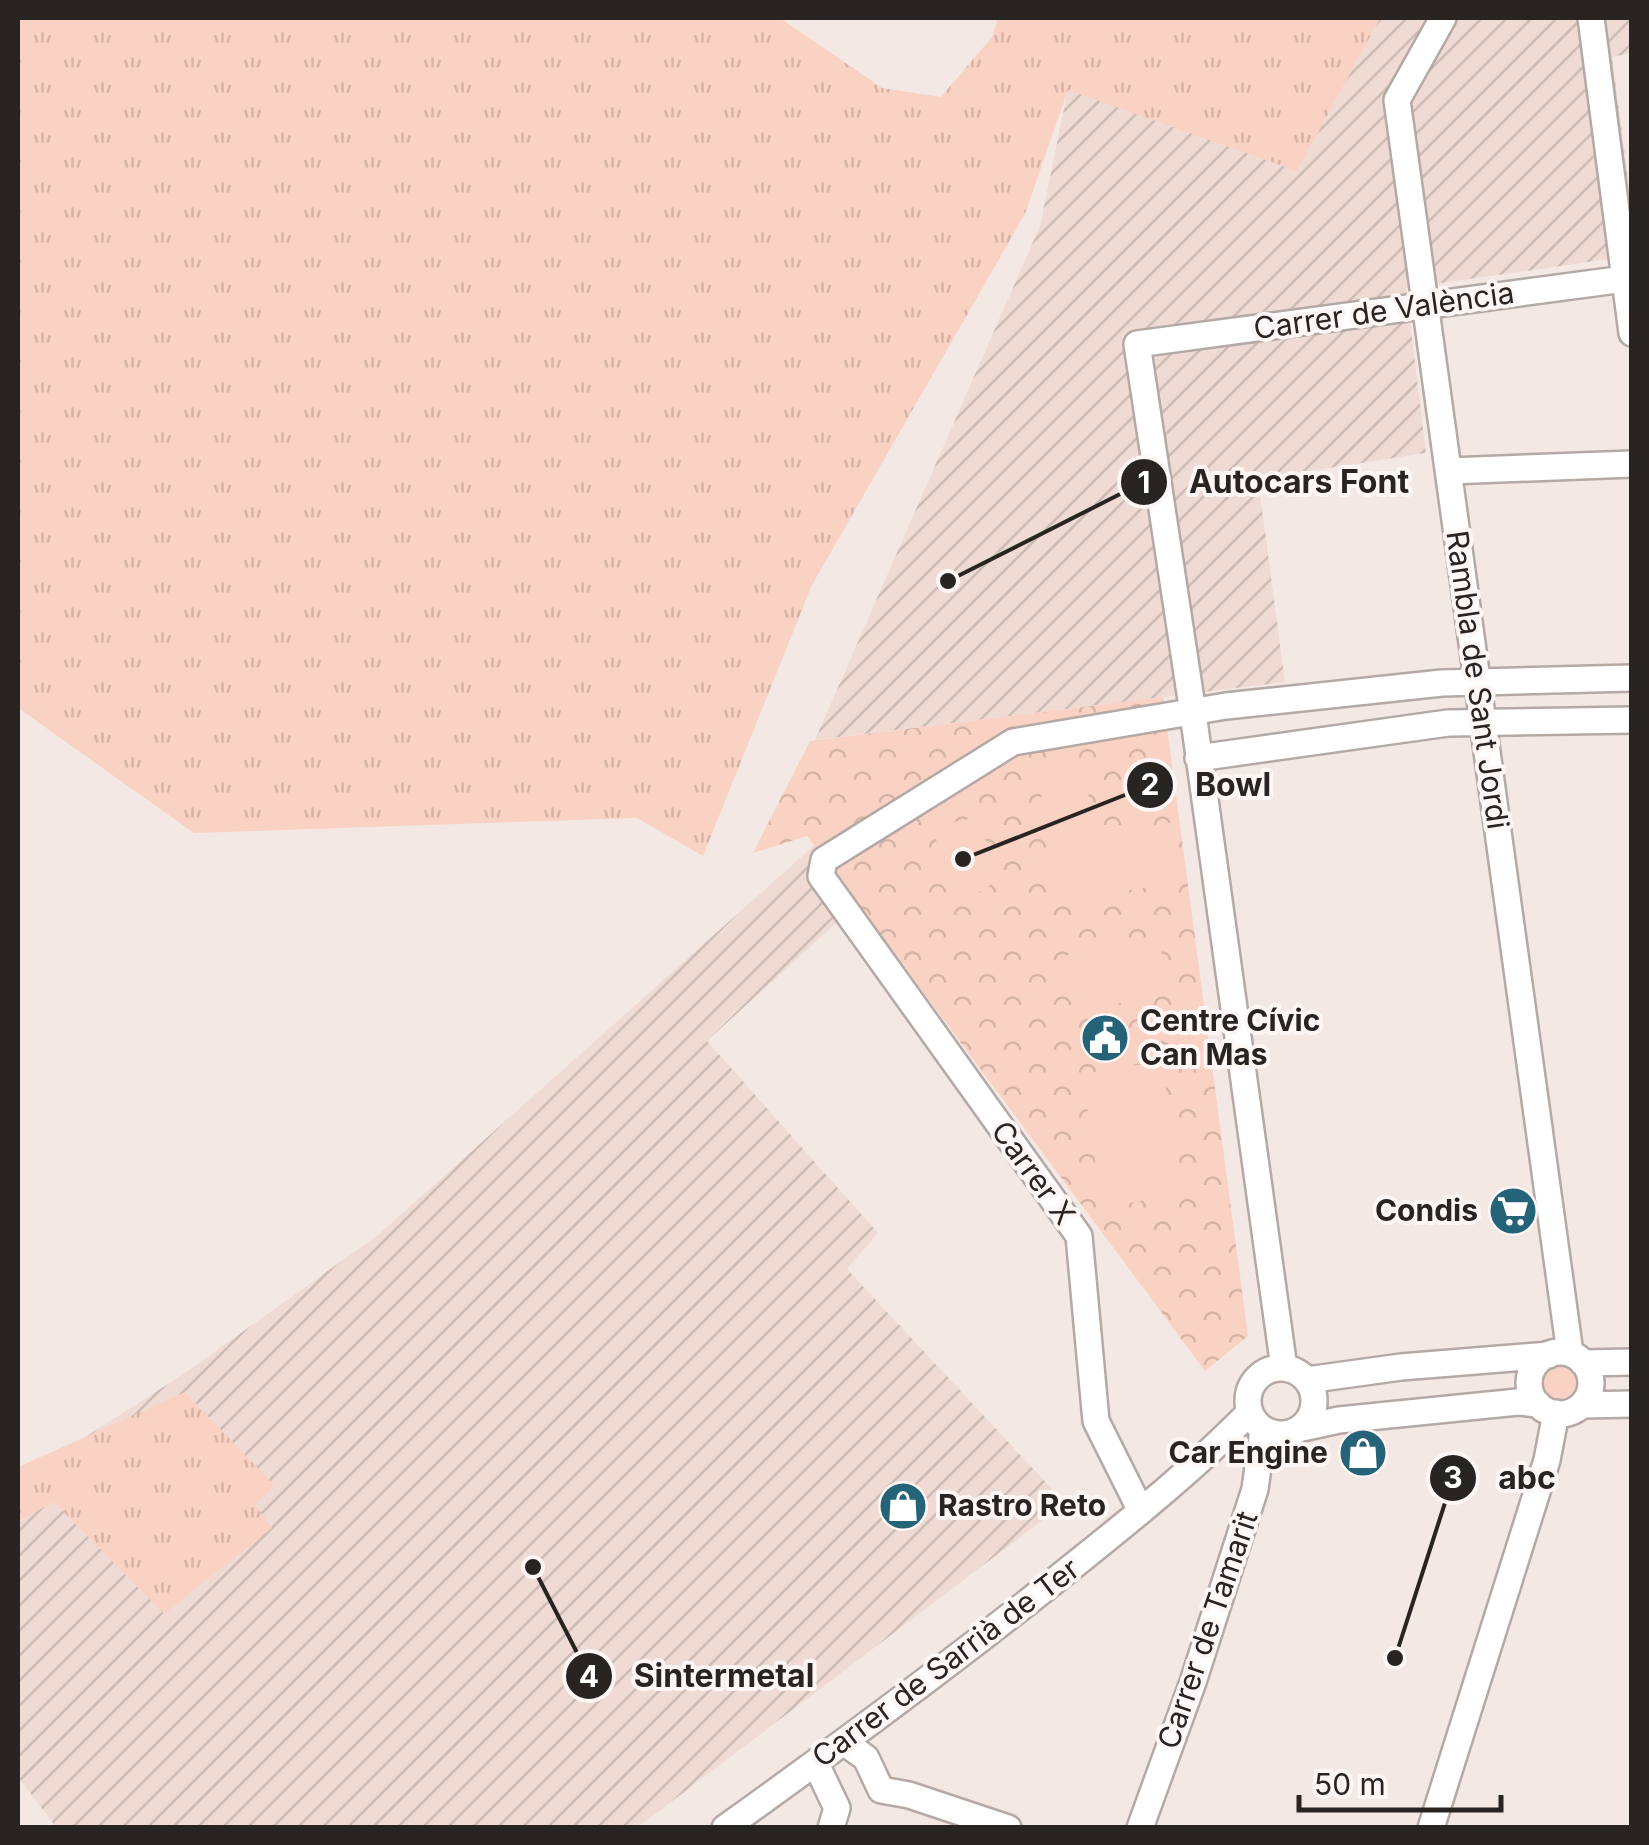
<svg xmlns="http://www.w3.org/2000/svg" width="1649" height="1845" font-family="Inter,sans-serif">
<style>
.industrial{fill:url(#industrial-furrows)}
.grass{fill:url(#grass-tufts)}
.park{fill:url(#park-crowns)}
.garden{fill:#f9d2c3}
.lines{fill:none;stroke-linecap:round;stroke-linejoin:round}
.street-casing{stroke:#b4a9a5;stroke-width:30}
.street{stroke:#fff;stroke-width:25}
.labels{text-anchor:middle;stroke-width:8;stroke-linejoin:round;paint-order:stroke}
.street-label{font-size:30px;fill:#282422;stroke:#fef6f4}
.poi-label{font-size:30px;font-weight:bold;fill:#282422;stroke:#fef6f4;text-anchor:start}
.leader{fill:none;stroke:#282422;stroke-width:4}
.callout-dot{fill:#282422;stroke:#fef6f4;stroke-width:4}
.mark-label{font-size:30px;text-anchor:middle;font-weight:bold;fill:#fff}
.callout-label{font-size:32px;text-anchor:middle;font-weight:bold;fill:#282422;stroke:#fef6f4;stroke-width:8;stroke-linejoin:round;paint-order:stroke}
</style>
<defs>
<pattern id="industrial-furrows" width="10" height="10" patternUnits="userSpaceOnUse" patternTransform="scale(2.5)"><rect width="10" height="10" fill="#efdbd3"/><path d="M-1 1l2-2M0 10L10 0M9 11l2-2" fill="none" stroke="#cdbcb5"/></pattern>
<pattern id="grass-tufts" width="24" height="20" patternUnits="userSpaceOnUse" patternTransform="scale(2.5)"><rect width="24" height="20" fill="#f9d2c3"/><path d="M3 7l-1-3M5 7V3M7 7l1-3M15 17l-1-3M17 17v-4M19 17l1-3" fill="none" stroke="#d5b4a7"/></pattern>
<pattern id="park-crowns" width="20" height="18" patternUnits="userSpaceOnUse" patternTransform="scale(2.5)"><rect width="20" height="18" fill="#f9d2c3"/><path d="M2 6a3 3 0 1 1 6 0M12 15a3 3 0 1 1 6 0" fill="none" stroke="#d5b4a7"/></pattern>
</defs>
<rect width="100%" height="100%" fill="#f4e8e4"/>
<path class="industrial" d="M1380,18H1631V53L1612,57L1631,201V256L1406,288L1426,453L1258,479L1285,682L815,740L1040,226L1068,89L1297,171Z
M819,841L860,901L707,1041L878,1233L847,1269L1065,1503L638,1827H56L18,1777V1480L182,1375L378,1235Z"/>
<path class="grass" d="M18,18H780L882,88L941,97L992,37L998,18H1380L1297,171L1068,90L1025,214L812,585L703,856L637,818L194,833L18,708Z
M185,1392L274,1485L255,1505L272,1528L164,1614L54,1502L18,1521V1467Z"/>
<path class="park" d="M1163,697L1248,1336L1205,1371L807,836L753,853L810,741Z"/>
<path class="garden" d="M1083,766L1095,833L1175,822L1183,882L1058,901L1038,773Z
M973,818C989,832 991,865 990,885L984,891L955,895L944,887L936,838L950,823Z
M1160,941L1167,995L1075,1010L1067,955Z
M1162,1061L1181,1195L1102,1207L1082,1074Z
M1539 1383a20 20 0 1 1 40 0a20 20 0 1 1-40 0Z"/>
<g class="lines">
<g class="street-casing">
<path id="street" d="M1443,18L1397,100L1570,1353
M1591,18L1632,333
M1449,471L1632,464
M1198,758L1448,723L1632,720
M1529 1383a31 31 0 1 1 62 0a31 31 0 1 1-62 0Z
M1583,1363L1632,1362
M1248 1401a33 33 0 1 1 66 0a33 33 0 1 1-66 0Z
M1284,1368L1193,713L1137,344L1632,278
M1307,1380L1401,1367L1549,1355
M1583,1405L1632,1404
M1302,1428L1339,1420L1518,1402L1538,1404
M1141,1511L1096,1421L1079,1236L821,876L824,860L1013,742L1226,706L1442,683L1632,678
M845,1743L866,1758L881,1790L909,1795L1008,1828
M816,1764L837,1808L831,1828
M725,1828C845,1742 963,1655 1078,1562C1138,1514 1196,1467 1250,1412
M1140,1828L1193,1682L1255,1489L1263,1430
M1431,1828L1547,1460L1556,1413"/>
</g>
<use href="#street" class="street"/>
</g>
<defs>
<g id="civic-disc" transform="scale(2.5)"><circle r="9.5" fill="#256379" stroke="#fef6f4"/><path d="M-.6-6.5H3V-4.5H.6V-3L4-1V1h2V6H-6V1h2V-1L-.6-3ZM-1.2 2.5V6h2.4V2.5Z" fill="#fff"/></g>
<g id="supermarket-disc" transform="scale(2.5)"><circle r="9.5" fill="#256379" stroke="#fef6f4"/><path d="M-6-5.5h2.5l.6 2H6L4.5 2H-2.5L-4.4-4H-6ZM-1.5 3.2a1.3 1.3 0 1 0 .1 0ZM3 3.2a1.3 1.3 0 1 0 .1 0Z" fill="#fff"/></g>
<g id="shop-disc" transform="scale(2.5)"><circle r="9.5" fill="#256379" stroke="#fef6f4"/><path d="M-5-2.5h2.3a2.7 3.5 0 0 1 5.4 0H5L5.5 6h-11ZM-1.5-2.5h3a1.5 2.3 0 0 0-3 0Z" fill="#fff"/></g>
</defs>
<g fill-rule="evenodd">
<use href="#civic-disc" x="1105" y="1038"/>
<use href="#supermarket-disc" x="1513" y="1211"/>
<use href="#shop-disc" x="1363" y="1453"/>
<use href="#shop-disc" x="903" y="1506"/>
</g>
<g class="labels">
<g class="street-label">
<text transform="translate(1384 311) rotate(-8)" y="10">Carrer de València</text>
<text transform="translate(1477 680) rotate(82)" y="10">Rambla de Sant Jordi</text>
<text transform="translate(1033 1173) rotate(54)" y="10">Carrer X</text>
<text transform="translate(1208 1630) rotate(-71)" y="10">Carrer de Tamarit</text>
<text transform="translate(946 1663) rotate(-37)" y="10">Carrer de Sarrià de Ter</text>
</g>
<g class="poi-label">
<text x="1140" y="1031">Centre Cívic<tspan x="1140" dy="34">Can Mas</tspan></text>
<text x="1478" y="1221" text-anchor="end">Condis</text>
<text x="1328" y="1463" text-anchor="end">Car Engine</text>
<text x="938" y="1516">Rastro Reto</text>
</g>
</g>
<path class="leader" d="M948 581L1144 482M963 859L1150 785M1395 1658L1453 1478M533 1567L589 1676"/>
<g class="callout-dot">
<circle cx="948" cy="581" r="10"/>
<circle cx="963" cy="859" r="10"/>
<circle cx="1395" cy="1658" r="10"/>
<circle cx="533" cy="1567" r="10"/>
<circle cx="1144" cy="482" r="25"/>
<circle cx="1150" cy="785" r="25"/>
<circle cx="1453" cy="1478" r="25"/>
<circle cx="589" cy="1676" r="25"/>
</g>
<g class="mark-label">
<text x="1144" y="493">1</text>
<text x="1150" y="795">2</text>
<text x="1453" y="1488">3</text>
<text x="589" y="1687">4</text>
</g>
<g class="callout-label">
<text x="1299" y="493">Autocars Font</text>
<text x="1233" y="796">Bowl</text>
<text x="1527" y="1489">abc</text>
<text x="724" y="1687">Sintermetal</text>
</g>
<rect width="1649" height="1845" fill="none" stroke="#282422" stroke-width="40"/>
<path d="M1299 1795v15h202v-15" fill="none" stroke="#282422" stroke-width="5"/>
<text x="1314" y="1795" font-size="30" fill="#282422" stroke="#fef6f4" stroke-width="8" paint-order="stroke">50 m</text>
</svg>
